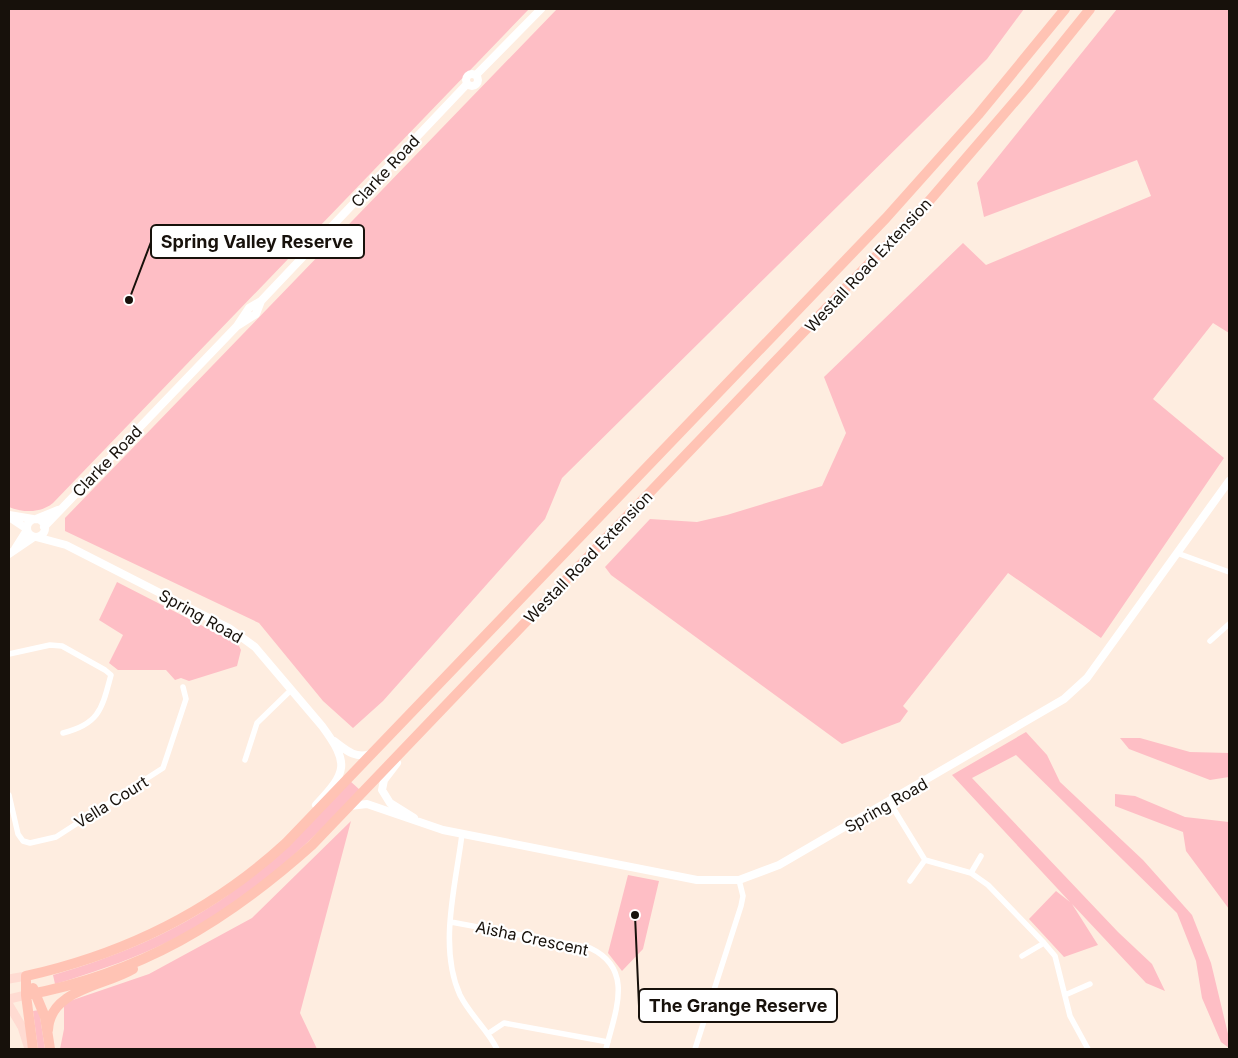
<svg xmlns="http://www.w3.org/2000/svg" width="1238" height="1058" font-family="Inter,sans-serif">
<style>
.green{fill:#febec5}
.lines{fill:none;stroke-linecap:round;stroke-linejoin:round}
.street{stroke:#fff;stroke-width:5.5}
.secondary{stroke:#fff;stroke-width:8}
.primary{stroke:#ffdbd2;stroke-width:9}
.highway{stroke:#ffc3b4;stroke-width:10}
.labels{text-anchor:middle;stroke-width:4.5;stroke-linejoin:round;paint-order:stroke}
.street-label{font-size:16px;fill:#17110b;stroke:#fff}
.leader{fill:none;stroke:#17110b;stroke-width:2}
.callout-dot{fill:#17110b;stroke:#fff;stroke-width:2}
.callout{fill:#fff;stroke:#17110b;stroke-width:2}
.callout-label{font-size:18px;text-anchor:middle;font-weight:bold;fill:#17110b}
</style>
<rect width="100%" height="100%" fill="#feede0"/>
<path class="green" d="M9,9H529L53,503C41,513 23,513 9,507Z
M557,9H1024L987,59L562,478L545,519L383,701L353,728L323,701L259,623L65,531V518Z
M1117,9H1229V333L1213,323L1153,399L1224,458L1101,638L1008,573L903,706L908,711L900,722L842,744L611,575L605,567L650,519L697,522L727,515L822,486L846,433L824,377L963,243L986,265L1151,196L1137,160L984,217L977,183Z
M117,582L238,644L241,650L237,666L189,681L181,678L175,680L166,670H118L109,663L123,635L99,620Z
M1026,732L1047,755L1060,782L1143,860L1192,915L1211,963L1229,1038V1048L1221,1042L1202,998L1196,961L1177,913L1016,755L972,778L1118,932L1152,964L1165,991L1146,983L1072,904L1098,945L1064,957L1029,919L1056,891L1070,902L952,775Z
M1120,738H1140L1190,752L1229,753V777L1210,780L1129,749Z
M350,781L360,790C325,826 290,861 251,891C193,936 124,964 55,984L53,975C116,957 174,933 228,895Z
M1115,794L1135,796L1185,817L1229,822V909L1186,851L1183,832L1115,806Z
M351,821L300,1013L317,1049H60L64,1029V1003L149,974L252,918Z
M628,875L659,881L643,949L622,971L608,953Z
M39,1010L45,1049H38L33,1011Z"/>
<g class="lines">
<path class="street" d="M1177,553L1229,572
M1210,641L1229,624
M9,654L50,645L62,646L105,670L111,675C102,708 100,724 63,733
M245,760L257,723L291,690
M9,795L18,834L23,841L30,843L56,837L163,768L186,699L183,687
M890,803L925,860L971,873L988,885L1044,943L1055,956L1070,1016L1088,1049
M462,834C456,884 438,947 460,995C470,1015 487,1029 497,1049
M971,873L981,856
M910,881L925,860
M451,922L590,948C635,969 615,1012 606,1049
M1022,956L1044,943
M1065,995L1090,984
M489,1033L504,1023L608,1042
M695,1049L741,906L743,896L739,880"/>
<path class="secondary" d="M466 80a6 6 0 1 1 12 0a6 6 0 1 1-12 0Z
M476,75L541,9
M237,326L256,314L261,301L467,84
M9,515L33,519
M9,517L27,529
M36,519L58,510
M27 528a9 9 0 1 1 18 0a9 9 0 1 1-18 0Z
M44,527L237,326L249,308L261,301
M36,537L66,545L209,618L229,628L255,647L322,726C350,764 347,772 316,805
M15,549L27,530
M9,554L34,537
M334,741C346,750 355,759 370,754
M397,763L384,780L382,790L390,803L414,818
M350,806L367,804L443,830L697,880H739L779,865L1064,699L1087,678L1229,481"/>
<path class="primary" d="M9,979L26,976
M9,999L26,995
M9,1005L22,1027L29,1049"/>
<path class="highway" d="M33,988L45,1017L50,1049
M26,995C140,974 226,922 312,845L930,200L1028,86L1090,9
M48,1030C50,989 105,986 133,969
M33,1049L26,995V976C125,954 212,911 286,843L886,218L978,115L1065,9"/>
</g>
<g class="labels">
<g class="street-label">
<text transform="translate(385 171) rotate(-47)" y="6">Clarke Road</text>
<text transform="translate(868 265) rotate(-47)" y="6">Westall Road Extension</text>
<text transform="translate(107 461) rotate(-46)" y="6">Clarke Road</text>
<text transform="translate(588 557) rotate(-46)" y="6">Westall Road Extension</text>
<text transform="translate(201 616) rotate(29)" y="6">Spring Road</text>
<text transform="translate(111 802) rotate(-32)" y="6">Vella Court</text>
<text transform="translate(886 805) rotate(-30)" y="6">Spring Road</text>
<text transform="translate(532 938) rotate(12)" y="6">Aisha Crescent</text>
</g>
</g>
<path class="leader" d="M129 300L151 242M635 915L639 1006"/>
<g class="callout-dot">
<circle cx="129" cy="300" r="5"/>
<circle cx="635" cy="915" r="5"/>
</g>
<g class="callout">
<rect x="151" y="225" width="213" height="33" rx="5"/>
<rect x="639" y="989" width="198" height="33" rx="5"/>
</g>
<g class="callout-label">
<text x="257" y="248">Spring Valley Reserve</text>
<text x="738" y="1012">The Grange Reserve</text>
</g>
<rect width="1238" height="1058" fill="none" stroke="#17110b" stroke-width="20"/>
</svg>
